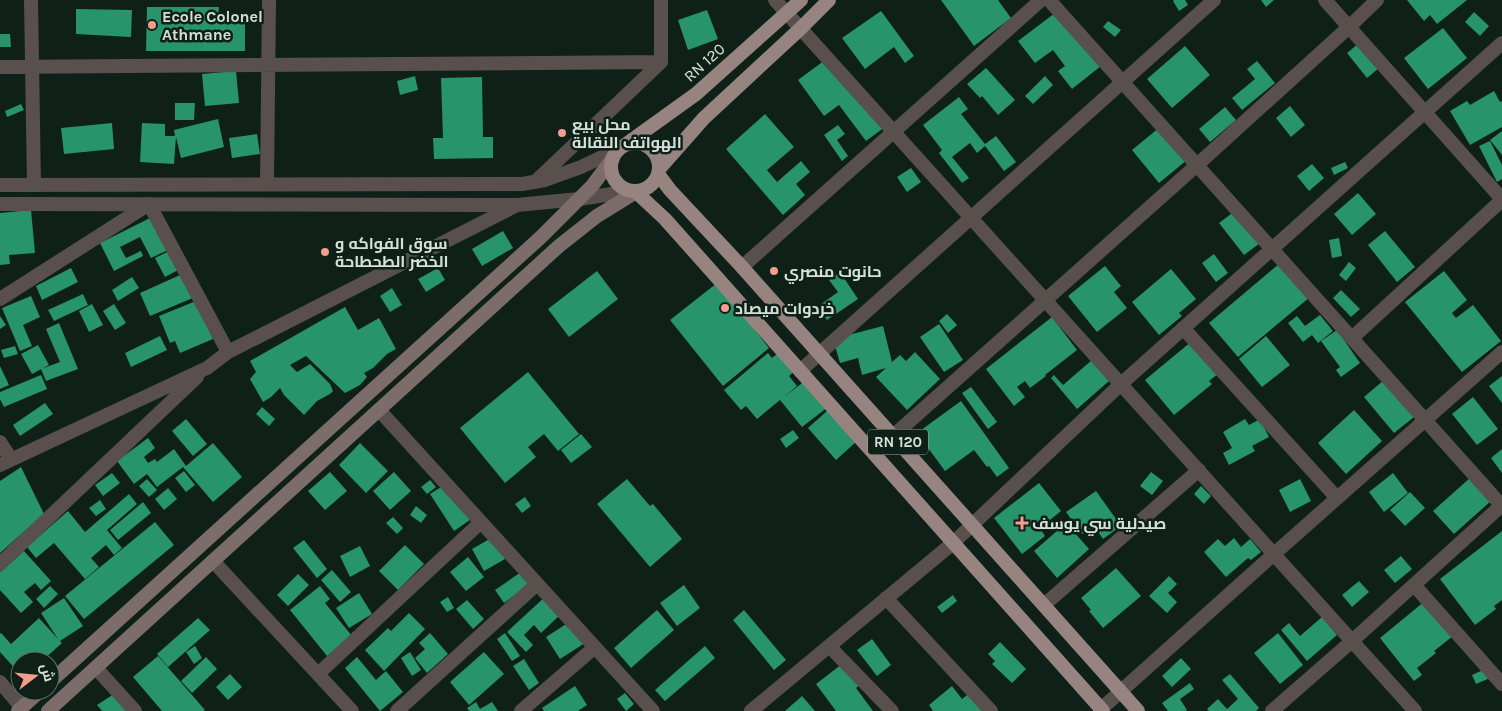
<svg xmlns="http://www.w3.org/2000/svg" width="1502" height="711" font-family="Karla,Cairo,sans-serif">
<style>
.building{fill:#27946b}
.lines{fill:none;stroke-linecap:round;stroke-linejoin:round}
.minor{stroke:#59504e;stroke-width:14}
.tertiary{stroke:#59504e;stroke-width:14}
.secondary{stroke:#7c6d6a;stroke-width:14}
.primary{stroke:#978480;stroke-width:14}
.poi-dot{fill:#f49d8c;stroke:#0f2018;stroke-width:2}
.labels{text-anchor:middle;stroke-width:5;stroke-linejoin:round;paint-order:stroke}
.shield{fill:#0f2018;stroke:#9aa6a0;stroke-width:1}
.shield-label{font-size:15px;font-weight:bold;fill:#d5e0da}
.poi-label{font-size:16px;font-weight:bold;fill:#d5e0da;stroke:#0f2018;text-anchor:start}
.street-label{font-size:16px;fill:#d5e0da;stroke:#0f2018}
</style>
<rect width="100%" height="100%" fill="#0f2018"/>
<path class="building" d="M941,0H998L1011,18L974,46Z
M1174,0H1185L1188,5L1179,11L1173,1Z
M1261,0H1274L1266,7Z
M1407,0H1467L1437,24L1430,15L1424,21Z
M147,7H219L218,20H245V51H146Z
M76,9L132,10L131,37L76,34Z
M707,10L718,39L688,50L678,20Z
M1059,10L1101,66L1072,89L1058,71L1065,66L1053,50L1035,63L1018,41Z
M881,11L914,56L905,63L894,47L865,69L842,38Z
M1474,12L1489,26L1480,36L1465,22Z
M1108,21L1121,30L1115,37L1103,27Z
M1443,28L1467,58L1428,89L1404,58Z
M0,34H10L11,47H0Z
M1359,43L1379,68L1367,78L1347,53Z
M1185,46L1210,75L1172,108L1147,79Z
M825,60L851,95L857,90L885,127L866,141L839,105L824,116L798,80Z
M1257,61L1275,83L1242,110L1232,98L1255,79L1247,69Z
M986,68L1015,100L998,115L982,96L980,98L967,84Z
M236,71L239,103L205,106L202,74Z
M415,76L418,90L400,95L397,81Z
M1045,76L1053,85L1033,104L1025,96Z
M482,77L483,137H493V158L434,159L433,138H443L441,78Z
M1494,91L1500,102L1502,101V127L1470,145L1450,111L1467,101L1470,105Z
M959,97L968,109L961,114L985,144L996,136L1016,162L1004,171L985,146L977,153L970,143L952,157L969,178L962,183L939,153L942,150L923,125Z
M175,103H195L194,120H175Z
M21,104L24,110L7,117L5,111Z
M1290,106L1305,125L1291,137L1276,118Z
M1225,107L1236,120L1210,142L1199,129Z
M765,114L794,147L767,170L777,182L801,161L810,172L796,184L805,195L783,215L726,149Z
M218,119L224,147L181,158L176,137L174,164L140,162L142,123L165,124V136H175L174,130Z
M112,123L114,149L64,154L61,128Z
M838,125L845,134L837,140L848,156L842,161L824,135Z
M1160,127L1187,160L1159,183L1132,150Z
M1502,131V155L1490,140Z
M257,134L260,154L232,158L229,138Z
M1490,141L1502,165V179L1497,182L1479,146Z
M1345,162L1348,168L1334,175L1331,168Z
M1312,164L1324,178L1309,191L1297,176Z
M911,168L921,182L907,192L897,177Z
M1358,193L1376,214L1352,235L1334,214Z
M31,210L35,253L9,255L10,264L0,265V213Z
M1235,211L1260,243L1244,255L1219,223Z
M154,216L170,249L151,258L140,237L120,247L126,258L141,251L143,256L114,271L100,243Z
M503,231L513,248L482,266L472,249Z
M1385,231L1415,267L1397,282L1368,245Z
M1339,238L1342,256L1332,258L1329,240Z
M169,251L178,270L165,277L155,258Z
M1214,254L1228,273L1216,282L1202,263Z
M1349,262L1356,268L1346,281L1339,275Z
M1280,263L1310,297L1238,357L1209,323Z
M1105,266L1121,286L1114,292L1127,308L1097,332L1068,296Z
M71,268L78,282L42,300L36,286Z
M438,268L445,280L426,292L418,279Z
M1171,269L1196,299L1179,313L1182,316L1159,335L1132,302Z
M189,271L200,295L150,316L140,293Z
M597,271L618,299L569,337L548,309Z
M1444,271L1467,300L1452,313L1456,318L1473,305L1501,341L1462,372L1405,302Z
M840,272L858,299L827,320L817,307L838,292L829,280Z
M132,277L139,288L118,301L112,290Z
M717,283L769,348L723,386L670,320Z
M392,288L402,305L390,312L380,296Z
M1341,290L1360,309L1351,317L1333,298Z
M83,294L88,305L54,321L48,310Z
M31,296L40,317L23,325L32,346L20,351L2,308Z
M196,301L213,339L180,353L175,341L170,343L159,316Z
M92,304L103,325L89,332L79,311Z
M114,304L126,323L115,330L103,311Z
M345,307L358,330L379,318L396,349L387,354L373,368L364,373L367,377L360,385L345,393L306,356L290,365L297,372L310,364L330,384L333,391L330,394L317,401L304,415L284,395L280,388L271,397L263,402L250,379L256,372L250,361Z
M947,314L957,325L948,333L939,321Z
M1320,315L1333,331L1318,343L1312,335L1303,342L1288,323L1297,316L1305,326Z
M0,316L6,325L0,329Z
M1052,317L1077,350L1045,375L1046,376L1030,388L1025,381L1017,387L1025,397L1014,406L986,369Z
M59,323L78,369L46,381L41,369L60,362L46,329Z
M939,324L963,360L944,372L920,337Z
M883,326L892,362L900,355L906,361L915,352L940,379L907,410L876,377L886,368L862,375L858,358L840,363L833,339Z
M1337,330L1360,363L1341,377L1336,370L1340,367L1321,341Z
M160,336L167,350L131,367L125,353Z
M1266,336L1290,365L1262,387L1239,359Z
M1192,341L1219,373L1209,381L1212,384L1174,415L1145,380Z
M38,345L49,365L32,374L21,354Z
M15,346L18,354L4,358L1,350Z
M783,349L798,368L789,376L797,386L784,397L806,380L828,407L802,427L780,400L757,419L746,406L741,410L724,390L768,353L772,358Z
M1092,360L1109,381L1077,409L1051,378L1054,375L1063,385Z
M0,366L9,385L0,389Z
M528,372L579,434L558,451L544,434L528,447L536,457L505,483L460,428Z
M41,375L47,389L4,407L0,399V392Z
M1502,376V403L1489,386Z
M1384,380L1414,417L1394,433L1364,397Z
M971,387L997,422L988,429L962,393Z
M1473,397L1498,429L1477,445L1452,414Z
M961,401L1009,468L997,477L989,466L987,467L974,450L945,471L917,433Z
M45,403L53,414L20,436L13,425Z
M262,407L275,419L269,426L256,414Z
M828,410L857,441L836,460L808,428Z
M1354,410L1382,441L1346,474L1318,443Z
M186,419L207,444L193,456L172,431Z
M1245,419L1249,425L1260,419L1269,437L1252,446L1255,451L1229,465L1223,453L1232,448L1223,432Z
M793,430L799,438L786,448L780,439Z
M581,434L592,447L571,463L561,450Z
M148,438L155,448L144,457L148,463L155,459L157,462L174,449L186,466L213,443L242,477L213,502L183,467L157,487L147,474L134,484L117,461Z
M360,443L388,471L366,493L339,465Z
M1502,449V473L1491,458Z
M21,467L44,514L0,553V481Z
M184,471L195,485L186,492L175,478Z
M330,472L347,491L325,510L308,491Z
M394,472L411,491L390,510L373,491Z
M1151,472L1163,481L1152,495L1140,486Z
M112,473L120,483L103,496L95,485Z
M1393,473L1408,493L1384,512L1369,492Z
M1471,477L1492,500L1454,534L1433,511Z
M147,479L157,490L149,497L139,486Z
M627,479L650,506L653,504L682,539L650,567L597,504Z
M1300,479L1311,501L1290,512L1279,490Z
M430,480L436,487L427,494L421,487Z
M1039,483L1061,511L1040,528L1045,536L1022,554L994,518Z
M446,484L470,520L454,531L430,494Z
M1201,486L1211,496L1204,504L1194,494Z
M168,488L177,499L164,510L155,499Z
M1096,491L1121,526L1103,539L1094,526L1082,534L1066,512Z
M1410,492L1425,508L1405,526L1390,510Z
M129,494L137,504L107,530L122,548L114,555L106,545L91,558L99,567L85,579L54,543L36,558L27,547L68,511L85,532Z
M525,497L531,506L522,513L515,504Z
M100,500L106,509L96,516L89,508Z
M143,502L151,513L118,540L110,530Z
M416,506L427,515L421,523L410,515Z
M393,517L403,528L397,534L386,523Z
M155,522L174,545L84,619L65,596Z
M1066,523L1089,549L1057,578L1034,551Z
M1502,531V600L1494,606L1496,609L1475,625L1440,579Z
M493,537L505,559L484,571L472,549Z
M1234,538L1241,547L1250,539L1261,552L1251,560L1248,558L1226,577L1204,552L1218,539L1225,546Z
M304,540L327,569L317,578L293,548Z
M405,545L424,564L398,590L379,571Z
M360,546L370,566L350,577L340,556Z
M24,551L51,581L41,590L35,583L24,592L33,602L21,613L0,590V572Z
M1401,556L1412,569L1395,583L1384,570Z
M468,557L484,577L466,591L450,572Z
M1116,568L1141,596L1103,628L1089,611L1091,610L1081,598Z
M332,570L351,592L340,602L321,580Z
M524,570L533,582L504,603L495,590Z
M298,574L309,585L288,606L277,595Z
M1169,576L1177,584L1168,593L1177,602L1167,613L1149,596Z
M1359,581L1369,592L1352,607L1342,595Z
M684,585L700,608L677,626L660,603Z
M50,586L58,594L44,608L36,599Z
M320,586L330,599L325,603L352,636L327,656L290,610Z
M359,593L372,614L349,628L336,608Z
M547,595L563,612L541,633L534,625L524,635L533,645L526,652L507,632Z
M953,595L957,601L942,613L937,607Z
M448,597L454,608L447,612L440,602Z
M64,598L83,626L60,641L62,643L42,661H20V674L0,652V634L1,633L11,644L39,618L58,639L41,613Z
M467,600L484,619L473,629L456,609Z
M1425,601L1453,636L1434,651L1436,653L1417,668L1422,675L1414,681L1380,638Z
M657,610L674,630L631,668L614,648Z
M744,610L786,660L774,670L733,620Z
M409,613L425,629L384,671L365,650L388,628L391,631Z
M1322,617L1337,635L1307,661L1281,630L1289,623L1300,636Z
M198,618L210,630L168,667L157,654Z
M574,619L588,641L560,659L546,637Z
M430,633L448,654L427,673L415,658L425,649L419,643Z
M505,633L520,656L512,661L497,639Z
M1278,633L1303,665L1280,684L1254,653Z
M872,639L891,665L877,676L857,650Z
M1000,642L1026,669L1012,683L992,664L995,661L988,654Z
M195,646L202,658L194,664L186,652Z
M705,646L715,658L665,701L655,690Z
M410,652L421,670L412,676L401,658Z
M484,652L504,674L469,705L450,682Z
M158,656L205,710L203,711H162L133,677Z
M206,657L217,669L192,693L181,681Z
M357,657L376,680L386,671L403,692L380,711L345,668Z
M1181,658L1191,669L1172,687L1162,676Z
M524,659L539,683L529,690L513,666Z
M846,661L862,683L856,688L873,711H836L816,684Z
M1485,669L1490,678L1476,684L1472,675Z
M230,674L242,687L228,700L216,687Z
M1230,674L1259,708L1256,711H1209L1207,709L1218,699L1227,709L1238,699L1222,680Z
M1190,683L1194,689L1180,699L1187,710L1185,711H1168L1162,703Z
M575,686L587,705L578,711H544L542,708Z
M952,686L962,699L977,687L991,711H933L929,705Z
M117,692L130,711H102L97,705Z
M625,693L634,704L626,711L617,699Z
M802,696L815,711H785Z
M476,702L480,709L492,702L498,711H469L467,708Z"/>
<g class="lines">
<path class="minor" d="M31,0L34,185
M775,0L1415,711
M1049,0L1502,506
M1325,0L1502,199
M0,67L661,62
M535,182L661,62V0
M267,184L269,0
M742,267L1041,0
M0,299L149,204L228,352
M1183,328L1337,498
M1352,338L1502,200
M800,371L1214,0
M379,410L653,711
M893,436L1197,165L1349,27L1377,0
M0,442L11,459
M0,465L207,368L228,352L517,205
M213,561L352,711
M0,564L197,377
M1414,585L1502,684
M886,598L991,711
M1044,605L1199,470
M829,646L892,711
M96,668L135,711
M318,674L481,522
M0,682L22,708
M1101,709L1274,554L1502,352
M397,711L537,584
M521,711L595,647
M751,711L953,543L1121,384L1502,43
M1272,711L1352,641L1502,505"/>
<path class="tertiary" d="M0,185L522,184L545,180L581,167L619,149
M0,204L517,205L579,199L631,191"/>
<path class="secondary" d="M50,682L541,237L592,186L613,158
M18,711L40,691
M48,711L559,246L597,216L636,192"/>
<path class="primary" d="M611 167a24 24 0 1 1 48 0a24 24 0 1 1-48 0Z
M625,145L696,94L801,0
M659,169L704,118L800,29L829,0
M658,174L670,190L742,267L1138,711
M636,192L665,219L1103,711"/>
</g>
<g class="poi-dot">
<circle cx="152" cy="25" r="5"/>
<circle cx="562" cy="133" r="5"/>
<circle cx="325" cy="252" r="5"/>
<circle cx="774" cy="271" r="5"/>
<circle cx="725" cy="308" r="5"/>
<path d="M1019.5 515.5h5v5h5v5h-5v5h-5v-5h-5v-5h5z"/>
</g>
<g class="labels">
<rect class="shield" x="868" y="429.5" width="60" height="25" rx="4"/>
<g class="shield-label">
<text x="898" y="447">RN 120</text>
</g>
<g class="poi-label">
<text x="162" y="22">Ecole Colonel<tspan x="162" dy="18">Athmane</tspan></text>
<text x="572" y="130">محل بيع<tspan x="572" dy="18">الهواتف النقالة</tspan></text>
<text x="335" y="249">سوق الفواكه و<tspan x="335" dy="18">الخضر الطحطاحة</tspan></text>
<text x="784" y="277">حانوت منصري</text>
<text x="735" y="314">خردوات ميصاد</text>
<text x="1032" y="529">صيدلية سي يوسف</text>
</g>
<g class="street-label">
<text transform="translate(704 62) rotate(-42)" y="6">RN 120</text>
</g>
</g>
<g transform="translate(35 676) rotate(74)"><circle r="24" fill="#0f2018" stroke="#5e6d66"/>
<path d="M0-4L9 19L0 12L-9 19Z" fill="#f49d8c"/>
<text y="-8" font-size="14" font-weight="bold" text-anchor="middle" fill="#d5e0da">ش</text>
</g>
</svg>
